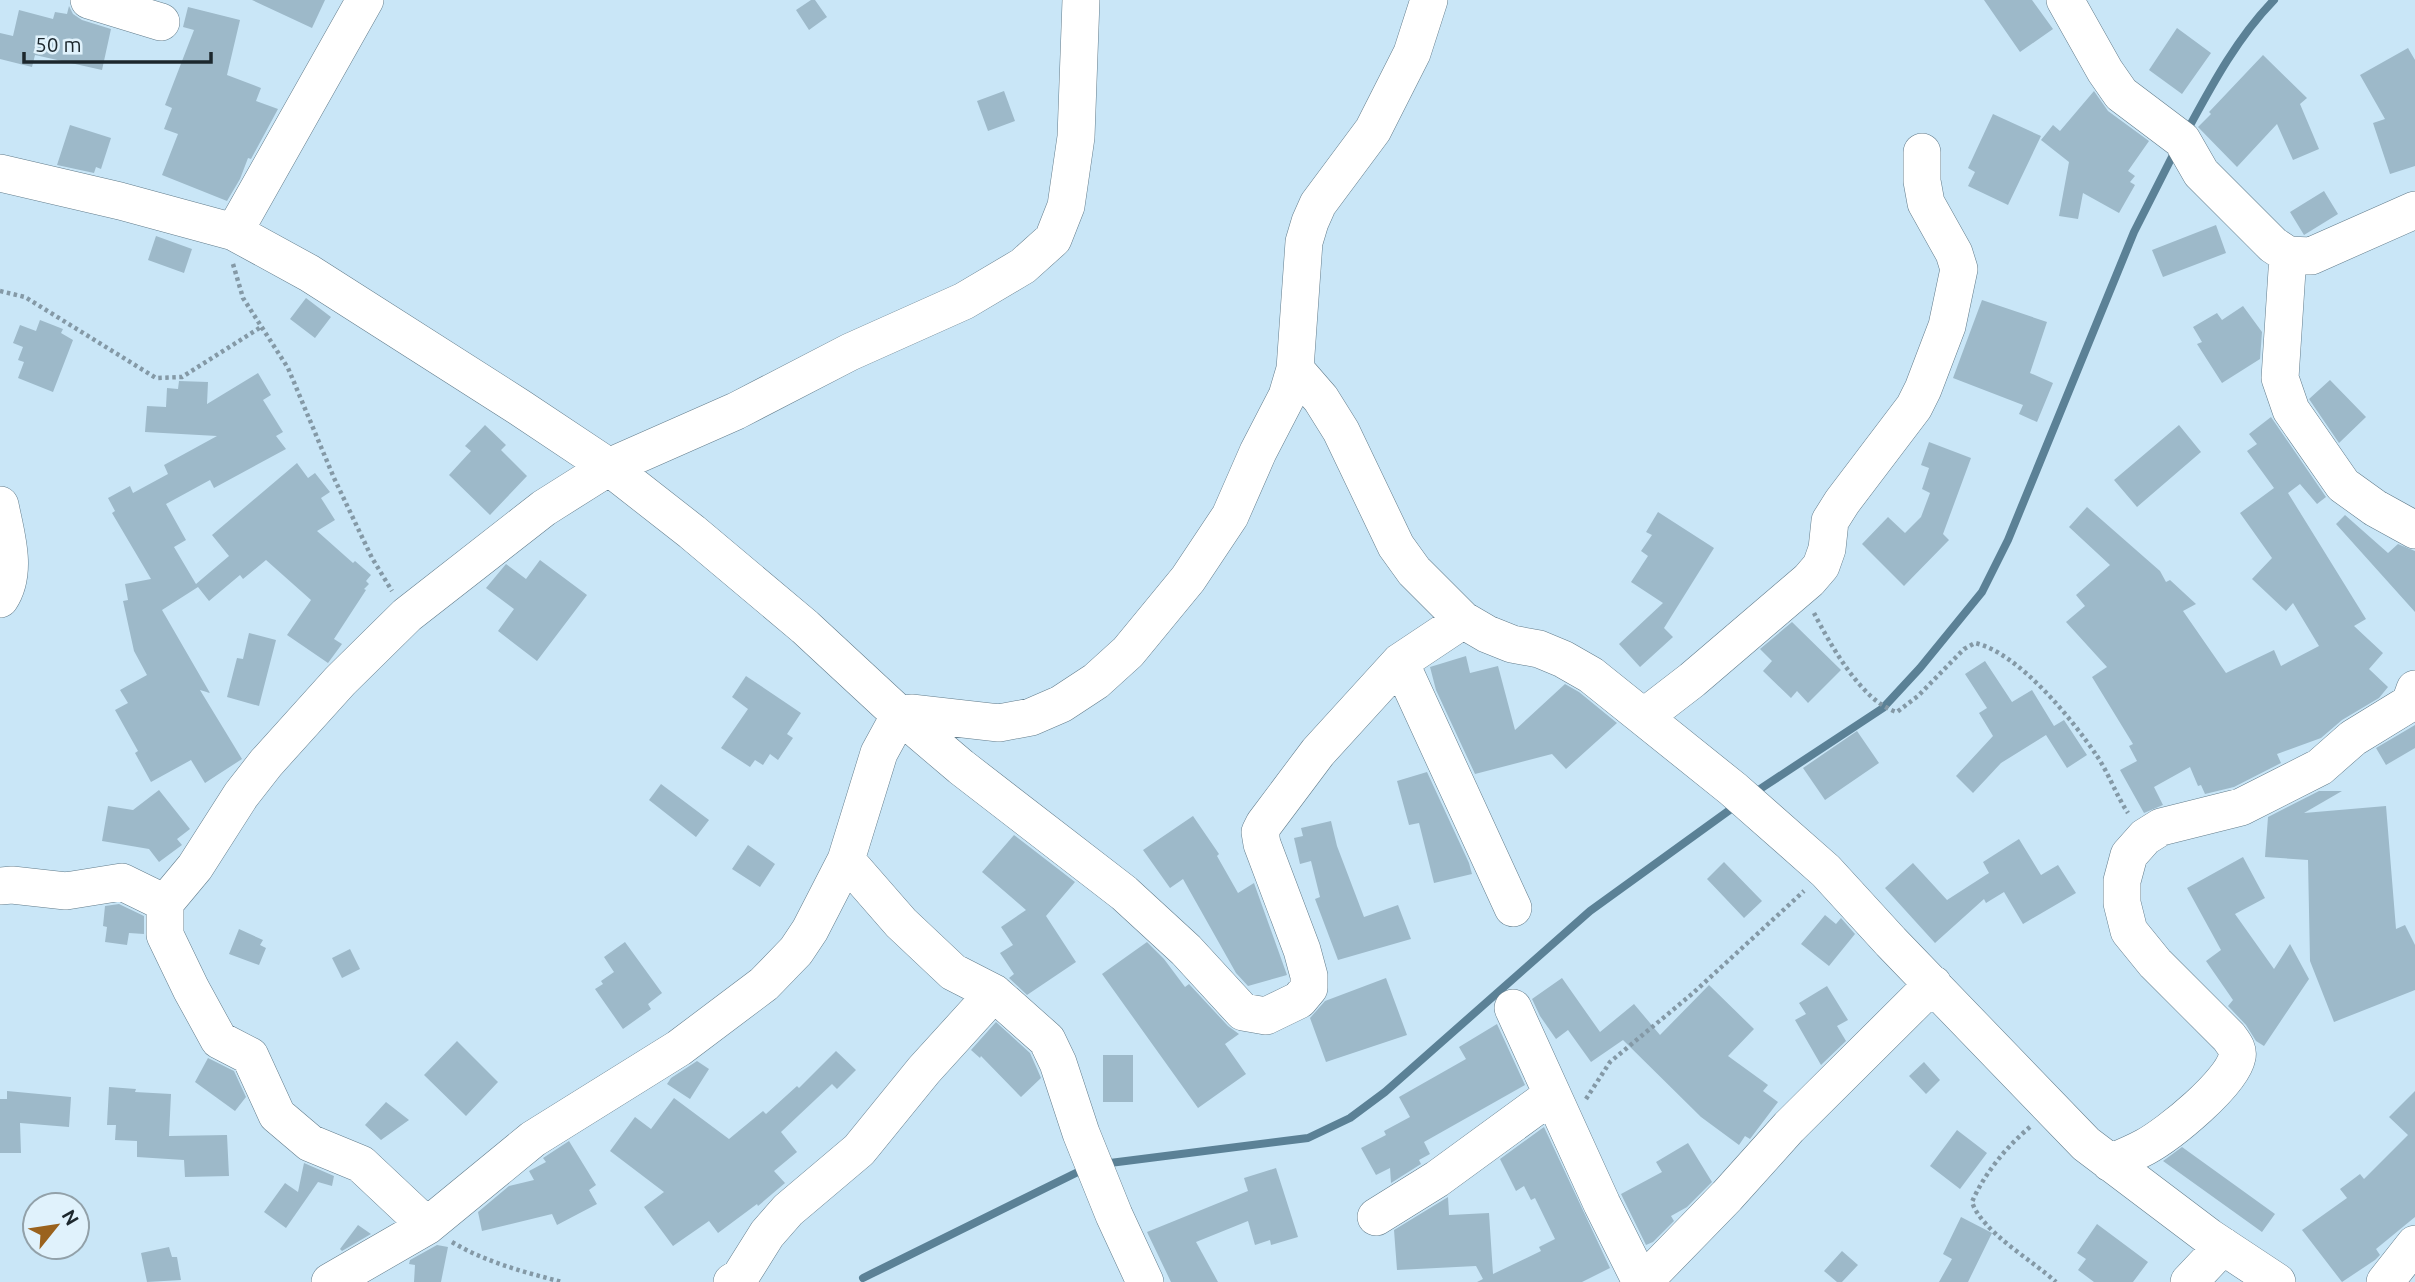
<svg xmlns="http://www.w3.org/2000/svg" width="2415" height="1282" font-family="Ubuntu,sans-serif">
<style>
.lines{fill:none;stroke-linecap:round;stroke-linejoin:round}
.stream{stroke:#5b8196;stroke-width:8}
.building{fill:#9db9c9}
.minor-casing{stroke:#627c8b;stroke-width:38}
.path{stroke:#8499a6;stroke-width:4.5;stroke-dasharray:3.5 3.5;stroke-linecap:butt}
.minor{stroke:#fff;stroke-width:37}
</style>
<rect width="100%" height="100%" fill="#c9e6f7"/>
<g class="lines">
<path class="stream" d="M2187,131C2212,85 2237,38 2274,0
M1754,793L1883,708L1920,668L1982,592L2008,540L2134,232L2175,151
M1102,1164L1308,1138L1350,1118L1385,1092L1590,911L1738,804
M863,1278L1086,1168"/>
</g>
<path class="building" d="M252,0H325L312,28Z
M811,0H815L827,17L809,30L796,10Z
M1984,0H2032L2053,29L2020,52Z
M69,6L73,14L82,20L111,29L102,70L35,55L32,67L0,59V33L13,36L19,10L53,19L55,12L67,14Z
M188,7L240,20L227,75L261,88L256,101L278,109L251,159L248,158L240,179L227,201L162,175L178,134L164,129L172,108L165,105L194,30L183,27Z
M2177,28L2211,53L2182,94L2149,70Z
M2408,48L2415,60V166L2390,174L2373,123L2385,119L2360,75Z
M2263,55L2307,98L2300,104L2319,149L2293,160L2277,124L2237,167L2198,127L2211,114L2209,112Z
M1004,91L1015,121L988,131L977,101Z
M2094,91L2108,111L2149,141L2128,171L2135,176L2130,182L2135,185L2119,213L2083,193L2078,219L2059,216L2069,162L2041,140L2053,125L2060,131Z
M1993,114L2041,136L2008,205L1968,186L1975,172L1968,168Z
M70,125L111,138L101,169L96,167L94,173L57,165Z
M2324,191L2338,214L2304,235L2290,212Z
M2216,225L2226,253L2163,277L2152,250Z
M156,236L192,249L184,273L148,260Z
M306,298L331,317L315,338L290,319Z
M1982,300L2047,322L2030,373L2053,383L2037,422L2019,414L2023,405L1953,378Z
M2243,306L2262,332L2260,359L2222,383L2197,344L2202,342L2193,327L2217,313L2222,320Z
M40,320L63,329L61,333L73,340L53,392L18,378L24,362L18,360L23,347L13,343L20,325L36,331Z
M258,373L271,395L263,400L283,432L276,436L286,449L214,488L210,480L166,504L186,540L174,547L196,584L229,556L212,535L297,463L308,478L315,473L330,492L321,498L335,520L317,531L353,563L355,561L371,575L366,581L369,584L364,589L366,590L334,639L342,644L328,663L287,635L311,600L266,560L243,579L240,575L209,601L198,587L162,610L210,693L200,690L242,759L205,783L191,760L151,782L135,753L138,751L115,710L128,703L120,690L147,675L134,651L123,601L128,600L125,584L151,579L112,513L115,511L108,498L130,486L133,493L168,474L164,465L217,436L145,432L147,406L166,407L167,388L178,389L179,381L208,382L207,404Z
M2330,380L2366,417L2339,443L2309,399Z
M2271,417L2326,497L2317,504L2300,484L2288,493L2366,619L2354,626L2383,653L2369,669L2388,687L2379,698L2342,720L2321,738L2277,754L2281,763L2234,787L2205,794L2201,785L2198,786L2190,767L2154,787L2163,805L2144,813L2120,770L2137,761L2129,746L2133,744L2092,677L2107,667L2066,622L2085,606L2076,595L2110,565L2069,527L2087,507L2160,571L2166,582L2170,580L2196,604L2183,611L2226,673L2274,650L2281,666L2319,646L2293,603L2286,611L2252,579L2272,558L2240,513L2274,488L2247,451L2257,444L2249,434Z
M485,425L506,445L501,450L527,476L490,515L449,475L471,451L465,446Z
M2179,425L2201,452L2137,507L2114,480Z
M1929,442L1971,458L1943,534L1949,540L1904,586L1862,544L1888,517L1905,533L1921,517L1930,493L1922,489L1929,468L1921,465Z
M1658,512L1714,548L1664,628L1673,637L1640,667L1619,644L1663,603L1631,582L1648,556L1641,551L1652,535L1646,532Z
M2345,515L2388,553L2398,544L2415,551V612L2336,524Z
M540,560L587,595L537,661L498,631L514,609L486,588L506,564L526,579Z
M1792,622L1841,670L1808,703L1797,691L1791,698L1763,671L1772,661L1760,649Z
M249,633L276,640L259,706L227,697L237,658L243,659Z
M1466,656L1470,673L1498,666L1515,730L1565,684L1579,692L1617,723L1566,769L1552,754L1475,774L1436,690L1430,667Z
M1985,661L2012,702L2032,690L2054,726L2064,720L2087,755L2067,768L2046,735L2001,763L1973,793L1956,776L1993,736L1979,713L1987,708L1965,674Z
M746,676L801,713L787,734L793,738L778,760L770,754L763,765L755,760L750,767L721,748L748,709L732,697Z
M2415,725V748L2386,765L2376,748Z
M1857,731L1879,763L1825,800L1803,768Z
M1427,772L1469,863L1472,874L1434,883L1419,823L1409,825L1397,781Z
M661,784L709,820L696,837L649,800Z
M159,790L190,829L177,839L182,845L159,862L149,849L102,841L108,806L133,810Z
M2319,791H2342L2304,813L2386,806L2396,929L2405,925L2415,945V990L2334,1022L2310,961L2308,860L2265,857L2268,817Z
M1193,816L1219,854L1217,856L1238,893L1254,883L1287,975L1248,986L1236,973L1183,879L1170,888L1143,850Z
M1331,821L1337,846L1364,917L1398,905L1411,939L1338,960L1315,899L1320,897L1311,861L1300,864L1294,838L1303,836L1301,828Z
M1014,835L1075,882L1046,916L1076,962L1027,995L1009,978L1014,974L1000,953L1013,945L1001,927L1026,910L982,872Z
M2019,839L2041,875L2058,865L2076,893L2023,924L2004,892L1986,903L1984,899L1935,943L1885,888L1913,863L1947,900L1989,873L1983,862Z
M748,845L775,864L760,887L732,869Z
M2243,857L2265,898L2235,914L2274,969L2290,944L2309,979L2264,1046L2256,1041L2246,1025L2228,1006L2233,1000L2206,961L2221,950L2187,888Z
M1724,862L1762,901L1744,918L1707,879Z
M119,904L144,916V934L129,933L127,945L105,942L107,927L103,926L105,906Z
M1825,915L1836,924L1841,918L1855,934L1829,966L1801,944Z
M239,929L263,940L260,945L266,948L259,965L229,954Z
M625,942L662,993L648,1004L651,1009L623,1029L595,989L603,984L601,981L614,972L604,957Z
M1147,942L1164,959L1185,987L1189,984L1228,1026L1239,1034L1225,1044L1246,1074L1198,1108L1102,974Z
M350,949L360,969L342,978L332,958Z
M1386,978L1407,1035L1326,1062L1310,1018L1325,1001Z
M1562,978L1600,1032L1634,1004L1660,1035L1709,985L1754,1029L1728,1056L1768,1085L1763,1091L1778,1102L1750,1139L1745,1136L1739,1145L1701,1117L1623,1040L1591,1062L1568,1030L1556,1039L1540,1016L1532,999Z
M1827,986L1848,1020L1837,1026L1846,1041L1821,1065L1795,1020L1806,1014L1799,1003Z
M996,1022L1030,1053L1038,1071L1041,1078L1021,1097L981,1056L980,1058L971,1050Z
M1497,1024L1525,1085L1424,1142L1430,1154L1419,1160L1421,1164L1391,1183L1390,1168L1376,1175L1361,1148L1386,1135L1384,1131L1410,1117L1399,1097L1466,1059L1459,1047Z
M457,1041L498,1082L466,1116L424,1075Z
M836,1051L856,1070L837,1089L832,1084L781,1132L797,1152L774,1171L785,1183L758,1206L757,1204L718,1233L709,1221L673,1246L644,1207L664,1192L610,1151L635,1117L651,1129L674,1098L729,1139L763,1111L766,1114L797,1086L799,1088Z
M1103,1055H1133V1102H1103Z
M208,1058L234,1071L246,1097L235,1111L195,1082Z
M697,1061L709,1069L690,1099L667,1084L671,1078Z
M1924,1062L1940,1080L1926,1094L1909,1076Z
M109,1087L136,1089L135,1092L171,1094L169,1136L227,1135L229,1176L185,1177L184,1160L137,1157V1141L115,1140L116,1125H107Z
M7,1091L71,1097L69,1127L20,1123L21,1153H0V1099H7Z
M2415,1091V1217L2376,1249L2380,1255L2375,1260L2342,1282L2302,1230L2347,1198L2340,1189L2360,1174L2364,1179L2408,1135L2389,1117Z
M386,1102L409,1120L381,1140L365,1125Z
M1544,1127L1610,1268L1582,1282H1477L1483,1279L1476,1266L1397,1270L1394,1230L1448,1197L1449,1215L1489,1213L1493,1274L1541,1251L1539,1247L1555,1239L1535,1198L1531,1200L1524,1186L1516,1191L1500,1159Z
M1957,1130L1987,1153L1960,1189L1930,1166Z
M569,1141L596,1185L589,1190L597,1204L557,1225L552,1214L482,1231L478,1212L509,1186L534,1180L529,1171L546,1162L543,1158Z
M1688,1143L1712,1182L1687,1207L1671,1216L1674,1221L1653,1242L1646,1245L1621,1194L1662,1172L1656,1162Z
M2182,1147L2275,1214L2262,1232L2163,1161Z
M304,1163L334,1176L332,1186L318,1182L286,1228L264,1212L285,1183L298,1192Z
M1276,1168L1298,1237L1271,1245L1270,1240L1255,1245L1248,1221L1196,1242L1218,1282H1171L1147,1232L1248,1191L1244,1178Z
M1961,1217L1992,1233L1968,1282H1939L1952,1259L1943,1254Z
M2097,1224L2148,1262L2133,1282H2094L2078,1270L2086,1259L2077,1253Z
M358,1225L371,1234L342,1251L340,1249Z
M437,1245L448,1247L441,1282H414L415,1265L409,1264L410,1260Z
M169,1247L172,1257H177L181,1280L147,1282L141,1253Z
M1842,1251L1858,1265L1842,1282H1837L1824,1271Z"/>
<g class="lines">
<g class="minor-casing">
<path id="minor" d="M89,0L161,22
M2065,0L2105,71L2121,94L2182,140L2201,173L2273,245L2288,255L2311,256L2415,210
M0,173L120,201L234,232L309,273L519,407L609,467L692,532L805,627L901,716L961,767L1124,893L1186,950L1243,1012L1266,1016L1299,1000L1309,988V976L1302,950L1262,844L1260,832L1264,824L1318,752L1400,662L1463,620
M234,232L365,0
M2288,255L2280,378L2291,410L2343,485L2375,508L2415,530
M1295,369L1321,399L1341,431L1396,546L1414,571L1463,620L1487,634L1512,644L1539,649L1563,659L1591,675L1733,789L1826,871L1891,942L2086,1144L2209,1237L2277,1282
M0,505C6,535 18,572 0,599
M1400,662L1513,908
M1644,717L1692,680L1809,580L1821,566L1827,549L1830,521L1842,502L1914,407L1923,389L1947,326L1959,269L1954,253L1926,203L1922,181V152
M846,860L901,923L953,972L994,993L1047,1040L1058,1063L1081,1133L1114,1215L1145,1282
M0,886L12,885L66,891L122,882L165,903V935L191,989L219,1040L250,1056L277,1115L310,1143L361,1164L427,1226
M165,903L195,867L241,795L266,763L340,681L407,615L544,508L609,467L736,411L850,352L964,301L1023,266L1053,239L1066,206L1076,137L1081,0
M1513,1008L1602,1204L1641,1282
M2110,1163C2122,1158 2134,1153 2145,1147C2169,1134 2232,1083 2237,1057C2239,1049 2233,1043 2229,1037L2155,963L2129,931L2122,903V881L2129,855L2145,837L2161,827L2241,807L2320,767L2353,738L2410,703L2415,689
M1376,1217L1437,1179L1552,1095
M330,1282L427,1226L533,1139L679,1048L764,984L796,951L810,930L846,860L879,753L897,720L911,713L999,723L1031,717L1061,704L1096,681L1128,652L1188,579L1230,516L1258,452L1287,396L1295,369L1304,242L1310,222L1318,204L1373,130L1412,53L1429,0
M732,1282L740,1277L767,1234L788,1210L859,1150L924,1070L994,993
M1649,1282L1654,1271L1727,1196L1789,1127L1933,984
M2189,1282L2223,1246
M2385,1282L2415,1244"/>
</g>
<path class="path" d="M233,264L243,298L288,368L334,478L372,558L392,591
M0,291L25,297L156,378L182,377L261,327
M1814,613C1830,644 1862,702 1897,712L1918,696L1964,649L1975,643C2019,653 2072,719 2097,756C2109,774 2116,795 2128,813
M1586,1099L1610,1062L1692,994L1804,891
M2030,1127C2007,1146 1984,1174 1972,1202C1982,1232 2032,1260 2056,1282
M452,1242C485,1262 524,1272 562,1282"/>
<use href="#minor" class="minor"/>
</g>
<g transform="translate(56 1226) rotate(60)"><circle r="33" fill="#e0f2fc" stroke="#92a1a9" stroke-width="2"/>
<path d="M0-5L12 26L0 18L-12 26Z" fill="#9a621d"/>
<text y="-10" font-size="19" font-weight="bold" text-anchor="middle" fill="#1c272d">N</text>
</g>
<path d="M24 52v10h187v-10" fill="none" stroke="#1c272d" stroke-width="3.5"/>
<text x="35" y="52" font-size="21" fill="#1c272d" stroke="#e0f2fc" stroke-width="5" paint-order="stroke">50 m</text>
</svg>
